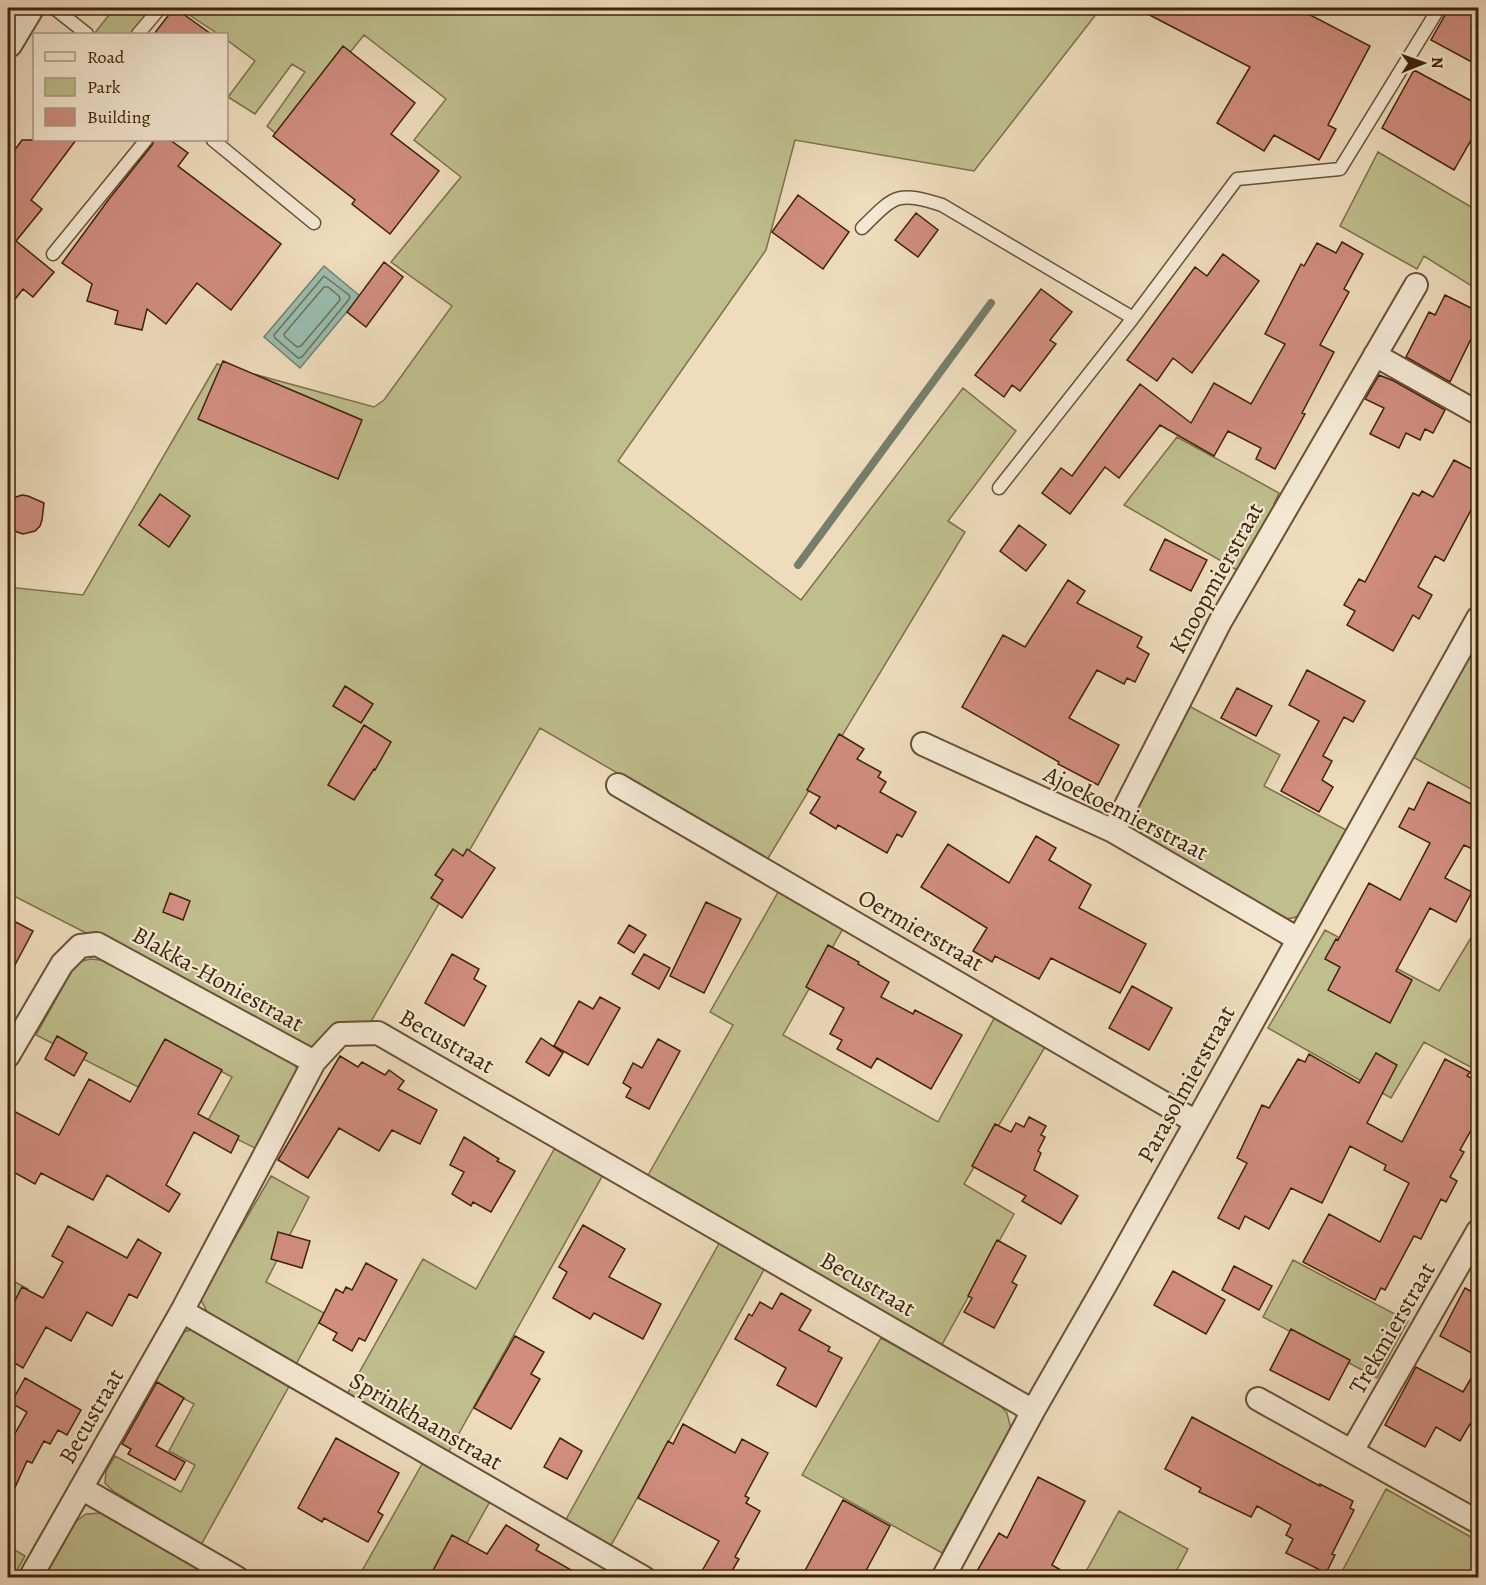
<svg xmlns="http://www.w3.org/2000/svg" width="1486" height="1585" font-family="Alegreya,serif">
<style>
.green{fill:#bfbe8d;stroke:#7e704a;stroke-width:1.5}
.water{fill:#9abcae;stroke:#757f6b;stroke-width:1.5}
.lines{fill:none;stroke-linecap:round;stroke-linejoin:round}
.shore{stroke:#6c705a;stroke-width:1.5}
.stream{stroke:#757f6b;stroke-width:8}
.building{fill:#d08d80;stroke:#3e2306;stroke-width:1.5}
.service-casing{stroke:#6a5134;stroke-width:15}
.minor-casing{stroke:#6a5134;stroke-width:26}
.tertiary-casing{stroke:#6a5134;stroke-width:32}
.service{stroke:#f4e8d4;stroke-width:12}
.minor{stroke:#f4e8d4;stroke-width:22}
.tertiary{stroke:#f4e8d4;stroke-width:28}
.labels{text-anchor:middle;stroke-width:4.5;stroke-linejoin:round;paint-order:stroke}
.street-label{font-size:24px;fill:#3e2306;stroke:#f4e8d4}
</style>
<rect width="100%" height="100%" fill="#eedcbd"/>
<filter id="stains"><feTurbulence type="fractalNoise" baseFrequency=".00333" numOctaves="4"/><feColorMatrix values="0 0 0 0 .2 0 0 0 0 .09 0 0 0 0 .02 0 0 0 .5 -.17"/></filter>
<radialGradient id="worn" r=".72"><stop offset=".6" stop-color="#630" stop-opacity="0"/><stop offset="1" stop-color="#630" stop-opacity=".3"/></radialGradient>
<path class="green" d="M98,8H165L144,34H94L109,15Z
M196,8H330L332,10L339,8H1101L974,171L795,140L766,250L618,461L801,600L963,388L1016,431L948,521L965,532L767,860L540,728L369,1025L313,1049L8,893V587L83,595L217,364L374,407L384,400L452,306L391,262L461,177L414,140L446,99L364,35L281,138L267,126L305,72L292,64L255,114L228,97L255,61L227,40L226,34H218L191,16Z
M1378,152L1478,211V290L1424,256L1417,269L1340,226Z
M1177,437L1279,493L1274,504L1280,507L1242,573L1124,505Z
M1469,655L1478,660V793L1413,757Z
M1187,705L1280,755L1264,786L1348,831L1302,914L1293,918L1283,919L1151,843C1137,831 1134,825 1134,805Z
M781,887L845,925L783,1035L938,1122L997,1013L1048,1042L964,1184L1014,1214L939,1350L647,1177L733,1025L710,1012Z
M1478,926V1071L1424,1042L1391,1098L1268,1028L1325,930L1439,991Z
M91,959L110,961L290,1058L296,1067L299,1078L257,1149L206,1124L232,1077L164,1041L138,1087L36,1035L77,962Z
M556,1146L604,1173L448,1453L346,1396L423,1259L476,1289Z
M271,1176L309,1197L266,1282L324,1313L294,1368L212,1321L200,1298Z
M721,1240L766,1266L609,1549L564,1523Z
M1293,1260L1408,1321L1377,1378L1263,1317Z
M8,1278L28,1289L8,1326Z
M194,1329L292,1381L201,1545L113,1491L105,1483L106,1471L115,1456L181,1492L195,1465L169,1451L194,1404L153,1382L183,1332Z
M881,1338L999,1404L1007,1413L1011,1429L942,1553L802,1475Z
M426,1457L493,1496L448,1577L358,1578Z
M1386,1489L1478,1541V1577H1339Z
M1119,1511L1188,1549L1173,1577H1083Z
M101,1513L199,1570L195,1577H44L75,1522L86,1514Z
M8,1546L25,1556L13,1577H8Z"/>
<path class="water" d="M324,266L360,296L300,368L264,337Z"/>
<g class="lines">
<path class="shore" d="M324,276L349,295L350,298L302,357L298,358L275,338L274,335Z
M324,287H328L339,296L340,300L301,346L297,347L285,337L284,334Z"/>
<path class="stream" d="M798,565L991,303"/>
</g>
<path class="building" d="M174,8H175L211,34H154Z
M1136,8H1297L1370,46L1328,125L1336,129L1319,160L1274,135L1264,151L1217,123L1250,67Z
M1449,8H1479V66L1431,40Z
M343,46L415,103L391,134L439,171L390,234L352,204L355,200L273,136Z
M1414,70L1479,105V126L1454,170L1382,128Z
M22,140H76L31,200L42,209L16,241L54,272L33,297L23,289L8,308V159Z
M154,140H170L188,153L178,166L281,244L231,310L197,283L166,324L147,309L142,330L115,324L118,311L87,301L92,284L62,263L109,199L152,145Z
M798,195L849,232L823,269L772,232Z
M916,213L938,230L918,257L895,240Z
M1342,242L1363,254L1344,289L1349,292L1320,345L1334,352L1302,413L1305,414L1275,469L1256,459L1261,448L1228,431L1214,456L1160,425L1119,478L1105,467L1070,514L1042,493L1061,468L1072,476L1140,384L1191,423L1214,383L1251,404L1285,344L1265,334L1301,264L1304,266L1317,243L1336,253Z
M1223,254L1259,281L1192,373L1173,358L1157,381L1127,360L1195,267L1207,276Z
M384,262L403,277L366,327L347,312Z
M1041,289L1072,312L1050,340L1056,344L1020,391L1012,385L1004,397L975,375Z
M1445,295L1479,312V342L1471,339L1450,382L1406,357L1429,312L1435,315Z
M223,361L362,420L338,479L198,419Z
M1379,375L1394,381L1445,410L1433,433L1425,429L1420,440L1406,433L1399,448L1370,434L1384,408L1365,399Z
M1454,460L1479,473V495L1444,561L1435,556L1418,587L1432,595L1419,619L1413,615L1393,651L1347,625L1355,611L1344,605L1359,579L1365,582L1413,493L1419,496L1422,491L1433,497Z
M160,494L190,516L169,547L139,525Z
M22,495L28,496L44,503L42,520L40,526L35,531L23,534L17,532L8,525V505L16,497Z
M1019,525L1046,545L1026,571L1000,551Z
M1165,539L1207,560L1191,591L1150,570Z
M1068,580L1085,591L1077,603L1142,637L1137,647L1149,654L1135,682L1127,678L1124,684L1097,670L1069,718L1119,745L1098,785L1058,764L1059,762L962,707L1003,635L1025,647Z
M1307,670L1365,701L1353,722L1344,717L1323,756L1332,761L1322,780L1333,787L1319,812L1281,791L1319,721L1289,705Z
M345,686L373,704L361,723L333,706Z
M1237,688L1272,706L1256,736L1221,718Z
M364,725L391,742L375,770L374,769L354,800L328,785Z
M839,734L864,749L857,759L881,772L878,777L886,782L880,792L916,812L902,837L897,834L887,853L838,825L836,829L810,813L820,797L807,790Z
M1428,782L1479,808V852L1464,845L1445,878L1472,892L1456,922L1430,908L1396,971L1412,980L1390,1023L1328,990L1340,967L1325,959L1336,939L1338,940L1369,883L1400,900L1430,843L1399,827L1409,808L1414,810Z
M1036,836L1056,848L1049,860L1091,885L1079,908L1146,944L1120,993L1051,958L1039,979L995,956L992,962L973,951L987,928L921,887L948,844L1009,883Z
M453,849L463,856L467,849L495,868L462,918L431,898L443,880L435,875Z
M170,893L190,901L183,920L163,912Z
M706,902L741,919L704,993L670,976Z
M8,918L33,931L8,978Z
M629,925L646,935L634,953L618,943Z
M828,945L859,962L858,964L889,982L881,997L913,1014L915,1010L962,1035L931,1089L877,1058L871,1068L837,1049L842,1040L830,1034L844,1008L806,987Z
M452,954L479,969L474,979L486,986L464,1026L425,1003Z
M644,954L670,968L659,989L632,974Z
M1132,986L1172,1008L1149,1050L1109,1028Z
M600,997L620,1008L588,1065L554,1046L579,1001L593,1009Z
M57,1036L87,1053L74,1076L45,1059Z
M541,1038L563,1053L549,1076L526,1062Z
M165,1039L222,1070L198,1114L239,1136L231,1153L194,1132L166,1185L180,1194L169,1212L107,1175L93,1200L41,1173L35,1184L8,1169V1108L59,1135L89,1079L130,1102Z
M658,1039L680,1051L649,1109L626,1097L631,1088L623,1083L633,1063L642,1068Z
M1376,1053L1397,1065L1367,1123L1402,1142L1445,1059L1470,1072L1467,1076L1479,1082V1116L1460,1150L1464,1152L1450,1177L1457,1181L1446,1202L1441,1199L1421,1239L1414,1236L1385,1290L1381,1288L1375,1300L1303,1262L1329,1214L1380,1242L1409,1183L1384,1170L1386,1165L1350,1146L1322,1203L1291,1188L1269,1229L1245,1216L1239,1229L1218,1218L1247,1163L1237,1158L1262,1105L1269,1108L1298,1059L1305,1062L1309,1054L1359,1083Z
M340,1056L358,1067L362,1062L385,1075L389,1070L404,1081L398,1089L437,1110L420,1144L392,1130L379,1151L339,1128L308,1178L278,1160Z
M1029,1117L1046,1126L1041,1135L1045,1137L1038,1151L1041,1153L1034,1170L1078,1196L1061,1224L1022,1201L1026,1196L972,1166L995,1124L1011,1132L1016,1123L1024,1127Z
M464,1137L499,1159L497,1161L515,1171L491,1212L473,1202L471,1206L452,1194L464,1172L450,1165Z
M583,1225L625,1249L609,1277L661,1304L643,1339L594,1313L590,1319L553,1298L567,1272L559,1267Z
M68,1226L127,1258L138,1239L161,1253L137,1298L129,1294L112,1326L87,1312L71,1341L46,1327L23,1368L8,1359V1314L22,1287L43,1298L63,1262L52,1256Z
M278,1232L310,1241L302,1268L271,1259Z
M997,1240L1026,1256L1012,1282L1017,1285L994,1328L964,1312L972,1298L968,1296Z
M366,1263L397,1280L365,1341L359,1338L352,1351L333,1340L337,1333L319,1323L336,1289L343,1293L346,1287L352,1290Z
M1234,1266L1272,1286L1259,1310L1222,1290Z
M1173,1271L1225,1300L1206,1334L1154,1305Z
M1465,1288L1479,1296V1357L1440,1336Z
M781,1293L811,1310L799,1330L830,1347L828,1351L842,1358L816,1407L777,1385L786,1368L735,1339L749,1314L752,1316L760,1302L772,1309Z
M1291,1329L1350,1360L1329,1400L1270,1370Z
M515,1336L544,1352L531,1374L540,1379L511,1429L474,1408Z
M1479,1365V1429L1470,1424L1460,1441L1436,1427L1425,1447L1385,1425L1416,1367L1463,1392Z
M25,1378L81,1410L67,1435L58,1430L50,1444L44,1441L32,1463L27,1461L8,1503V1446L27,1412L11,1403Z
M157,1382L184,1398L156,1446L185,1462L175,1480L128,1454L131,1449L122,1444Z
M1192,1417L1320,1486V1484L1353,1501L1350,1508L1354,1510L1332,1554L1335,1555L1326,1573L1286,1553L1293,1539L1286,1535L1291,1525L1257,1506L1251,1517L1199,1492L1201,1488L1165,1469Z
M683,1424L735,1453L742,1439L768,1453L745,1496L749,1498L746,1503L760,1511L735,1557L739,1559L728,1578H713L702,1571L719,1541L638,1498L668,1441L673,1444Z
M336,1438L399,1473L378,1512L383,1515L368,1542L324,1518L322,1522L298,1508Z
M560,1438L582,1451L567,1479L544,1467Z
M1038,1477L1085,1501L1052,1565L1074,1578H973L999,1533L1007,1538Z
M843,1500L890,1526L862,1578H801Z
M506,1525L539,1545L536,1550L585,1578H429L452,1535L487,1554Z"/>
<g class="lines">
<g class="service-casing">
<path id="service" d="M54,8L87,34
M138,34L160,8
M213,140L314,223
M862,228C895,195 897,191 942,205L1133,318
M53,254L146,140
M999,488L1133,318L1237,179L1340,169L1439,8"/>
</g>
<g class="minor-casing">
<path id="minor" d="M1375,355L1478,413
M923,744L1113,831L1298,939
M618,785L1196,1122
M1113,831L1220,622L1416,285
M8,1056L62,964L80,946L97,944L314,1062
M182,1311L644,1578
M1258,1399L1478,1522
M1352,1451L1478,1231
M81,1488L237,1578
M30,1578L182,1311L314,1062L340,1034L378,1033L1033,1411
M943,1578L1033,1411L1107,1282L1478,618"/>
</g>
<g class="tertiary-casing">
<path id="tertiary" d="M8,43L29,8"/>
</g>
<use href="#service" class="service"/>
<use href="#minor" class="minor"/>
<use href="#tertiary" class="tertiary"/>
</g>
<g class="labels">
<g class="street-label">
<text transform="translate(1216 578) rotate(-61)" y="8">Knoopmierstraat</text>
<text transform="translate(1126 813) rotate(27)" y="8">Ajoekoemierstraat</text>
<text transform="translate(921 930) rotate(30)" y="8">Oermierstraat</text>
<text transform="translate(218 979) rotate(29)" y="8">Blakka-Honiestraat</text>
<text transform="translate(447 1041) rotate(30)" y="8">Becustraat</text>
<text transform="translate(1186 1084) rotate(-61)" y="8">Parasolmierstraat</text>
<text transform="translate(868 1284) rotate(30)" y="8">Becustraat</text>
<text transform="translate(1392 1328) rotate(-60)" y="8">Trekmierstraat</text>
<text transform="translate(91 1416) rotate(-60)" y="8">Becustraat</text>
<text transform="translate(426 1421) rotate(30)" y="8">Sprinkhaanstraat</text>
</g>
</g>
<rect width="1486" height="1585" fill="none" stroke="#eedcbd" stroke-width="30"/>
<rect x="9" y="9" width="1468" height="1567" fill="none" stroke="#3e2306" stroke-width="3"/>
<rect x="15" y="15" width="1456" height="1555" fill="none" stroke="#3e2306" stroke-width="1.5"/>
<rect x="33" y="33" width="195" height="108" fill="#f4e8d4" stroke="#ab9982" stroke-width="1.5"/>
<rect x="45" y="52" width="30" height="9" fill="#f4e8d4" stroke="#ab9982" stroke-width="1.5"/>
<text x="87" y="63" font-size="18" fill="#3e2306">Road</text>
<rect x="45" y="78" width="30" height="18" fill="#bfbe8d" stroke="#ab9982" stroke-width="1.5"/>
<text x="87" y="93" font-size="18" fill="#3e2306">Park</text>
<rect x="45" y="108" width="30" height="18" fill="#d08d80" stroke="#ab9982" stroke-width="1.5"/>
<text x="87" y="123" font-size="18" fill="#3e2306">Building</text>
<g transform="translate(1423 63) rotate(89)" stroke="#f4e8d4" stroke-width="4.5" paint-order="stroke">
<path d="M0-4.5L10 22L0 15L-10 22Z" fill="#3e2306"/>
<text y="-9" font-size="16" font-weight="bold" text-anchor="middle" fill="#3e2306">N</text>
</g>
<rect width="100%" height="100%" filter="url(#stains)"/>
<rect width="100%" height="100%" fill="url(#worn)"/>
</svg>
